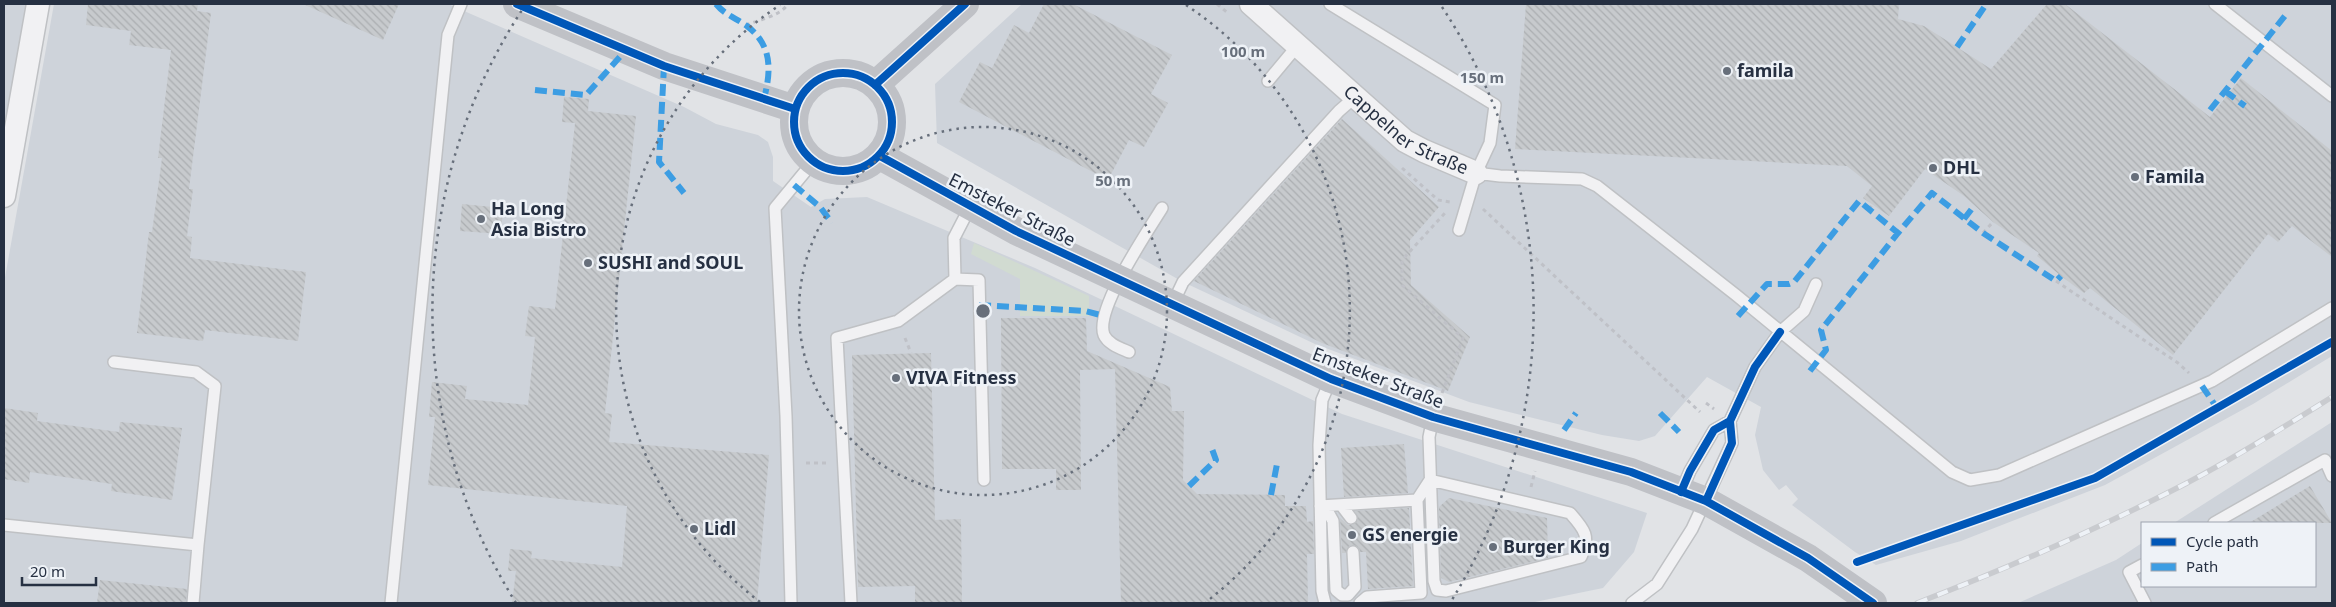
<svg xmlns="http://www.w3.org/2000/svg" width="2336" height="607" font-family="'Noto Sans',sans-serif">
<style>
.built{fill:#ced3da}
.green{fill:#d1dbd1}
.building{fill:url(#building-back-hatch)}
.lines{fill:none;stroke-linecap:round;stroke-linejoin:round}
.lane-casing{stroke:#bfc1c4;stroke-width:14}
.street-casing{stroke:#bfc1c4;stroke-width:25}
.path{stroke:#bfc1c7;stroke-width:3;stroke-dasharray:4 4;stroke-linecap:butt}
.lane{stroke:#f1f1f3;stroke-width:11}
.street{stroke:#f1f1f3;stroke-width:22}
.secondary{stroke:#bfc1c6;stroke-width:28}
.rail-casing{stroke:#c9cbcf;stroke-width:5.5}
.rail{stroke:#eef2f7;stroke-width:4;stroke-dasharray:11;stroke-linecap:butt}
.quiet{stroke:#3c9de3;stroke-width:6;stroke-dasharray:12 6;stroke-linecap:butt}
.cycleway-casing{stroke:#eef2f7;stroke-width:11}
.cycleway{stroke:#0057b8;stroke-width:8}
.ring{fill:none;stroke:#676f7b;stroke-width:2.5;stroke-dasharray:2.5 5}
.poi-dot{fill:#676f7b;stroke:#eef2f7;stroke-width:2}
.labels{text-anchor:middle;stroke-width:5;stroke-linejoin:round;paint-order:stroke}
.poi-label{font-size:18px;font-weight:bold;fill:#263042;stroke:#eef2f7;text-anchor:start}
.street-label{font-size:18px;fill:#263042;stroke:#eef2f7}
.centre{fill:#676f7b;stroke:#eef2f7;stroke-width:2.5}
.ring-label{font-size:15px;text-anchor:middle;font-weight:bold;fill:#676f7b;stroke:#eef2f7;stroke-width:5;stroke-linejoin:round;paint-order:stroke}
</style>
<defs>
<pattern id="building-back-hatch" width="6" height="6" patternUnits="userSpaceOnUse" patternTransform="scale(1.25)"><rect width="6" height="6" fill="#c7cacd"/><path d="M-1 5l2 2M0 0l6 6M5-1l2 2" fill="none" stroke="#abaeb1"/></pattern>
</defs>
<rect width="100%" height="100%" fill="#e1e3e6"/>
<path class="built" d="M4,4H26L4,131Z
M54,4H448L684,107L716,124L758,135L768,142L773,157V181L811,207L825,199L867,197L1035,268L1342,414L1647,513L1634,552L1603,588L1530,603H4V283Z
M1022,4H2332V356L2253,404L2105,485L1961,541L1876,565L1855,552L1792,505L1798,499L1786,485L1779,490L1763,470L1755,435L1761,407L1707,377L1655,436L1639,441L1602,435L1469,402L1315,344L1183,282L937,143L935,84Z
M2332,422V603H2018L2116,560L2142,543V586H2315V523H2174Z"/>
<path class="green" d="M974,243L1089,296V316H1020V279L971,254Z"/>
<path class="building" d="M88,4H198L197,11L211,13L189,189H193L187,236L192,237L190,258L306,272L298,341L205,330L203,341L137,333L149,232H152L162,158H158L171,50L129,45L131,31L86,25Z
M303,4H399L383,40Z
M1044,4H1073L1172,55L1151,94L1168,103L1144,147L1129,140L1108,180L959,102L980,62L992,68L1014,25L1029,33Z
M1526,4H1899L1898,19L1924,26L1991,69L2047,4H2065L2210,117L2241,78L2332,151V257L2292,226L2278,242L2268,234L2173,355L2090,288L2084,293L2061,276L2037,256L2039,253L1993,222L1964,196L1925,169L1889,216L1863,198L1872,186L1847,166L1515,149Z
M564,97L589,99L588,111L636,116L605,413L612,414L609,442L769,455L757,603H512L516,571H508L510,549L532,551L531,558L622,567L627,506L428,485L435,417H429L432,382L467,386L465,399L528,405L535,337L525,336L529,306L555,309L575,123L562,122Z
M1342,119L1439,207L1410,240L1411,285L1470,337L1448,391L1322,343L1194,281Z
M462,204L503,208L501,234L460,231Z
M1001,318H1086L1087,351L1170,387L1172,411H1184L1183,480L1197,494L1285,495V506H1306L1307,522L1313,521L1314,554H1307L1308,603H1121L1115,369L1080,370L1081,490H1056V469H1002Z
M931,353L935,520L961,519L962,603H915V586L858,587L852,355Z
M4,408L38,413L37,421L119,432L120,422L182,428L172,500L111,491L112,484L30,472L29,483L4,479Z
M1404,444L1408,493L1344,497L1341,448Z
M2310,486L2332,523H2249Z
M1449,498L1547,518L1548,558L1449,582L1441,578L1439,507Z
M1409,508L1413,586L1368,589L1366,552H1360L1359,548L1353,545L1349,546L1346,553H1342L1340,518L1348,525H1352L1358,520L1355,511Z
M100,580L187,589L186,603H97Z"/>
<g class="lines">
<g class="lane-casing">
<path id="lane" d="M1330,4L1495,105L1490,143L1476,173L1459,230
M2215,4L2332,96
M1268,81L1298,45
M1476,173L1500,176L1582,179L1597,186L1736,295L1952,472L1970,480L1999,475L2212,381L2332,308
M955,279L954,238L970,207
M1172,305L1183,282L1339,111L1355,97
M1129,352C1120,348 1108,344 1104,335C1094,310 1148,231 1162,208
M1430,480L1570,513C1584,529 1591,536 1581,557L1446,591L1437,590L1434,581L1429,437L1433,417
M1681,492L1690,471L1714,430L1730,421
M1341,505L1351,518
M1320,506L1328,512L1333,521L1336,590L1342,595H1348L1355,587L1353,552
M1320,506L1417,500
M2214,523L2325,460L2332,476
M4,525L198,545L215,386L196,372L114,362
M2142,565L2129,572L2145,603
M193,603L198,545
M391,603L448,35L461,4
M791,603L786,416L775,208L813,162
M851,603L837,338L898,321L955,279L979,280L984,480
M1325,603L1322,591L1319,445L1322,400L1331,379
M1360,603L1367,597L1421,593L1417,500L1430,480
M1632,603L1657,584L1692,529L1732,443L1730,421L1755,367L1780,332L1804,311L1816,284"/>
</g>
<g class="street-casing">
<g id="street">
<path id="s1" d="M1251,4L1405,141L1424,151L1476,173"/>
<path d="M4,196L38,4"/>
</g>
</g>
<path class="path" d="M1217,4L1229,14
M746,25C759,20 780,16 788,4
M1402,168L1438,200L1450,202
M1483,209L1700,412
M1869,209L1873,204
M1983,233L1993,222
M2056,281L2178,363L2189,373
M905,338L911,353
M1442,393L1463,338L1402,285V260L1445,213
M1706,403L1714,409
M806,463H827
M1531,487L1535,471"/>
<use href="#lane" class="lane"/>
<use href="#street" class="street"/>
<path class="secondary" d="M517,4L664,66L795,109
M794 122a49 49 0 1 1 98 0a49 49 0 1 1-98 0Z
M875,85L965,4
M880,156L1016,231L1331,379L1433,417L1631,472L1706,501L1808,558L1873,603"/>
<g class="rail-casing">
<path id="rail" d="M1917,603C2008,568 2098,529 2185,484C2235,458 2284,427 2332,397"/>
</g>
<use href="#rail" class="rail"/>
<path class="quiet" d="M716,4C725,15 736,18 747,26C773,46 771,71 764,99
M1957,47L1985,6
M664,66L659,162L684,193
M535,90L586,95L626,50
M2225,91L2245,106
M2210,110L2288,12
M794,185L820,207L832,223
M1964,219L1974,206
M979,305L1085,311L1104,316
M1738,316L1767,284H1789L1794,282L1859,201L1898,233L1932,193L1983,233L2056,281L2061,276
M1810,371L1826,350L1821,330L1898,233
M2202,386L2217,408
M1660,413L1679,432
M1564,430L1576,413
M1189,486L1216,460L1212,449
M1271,495L1277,464"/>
<g class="cycleway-casing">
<path id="cycleway" d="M517,4L664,66L795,109
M794 122a49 49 0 1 1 98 0a49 49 0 1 1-98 0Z
M875,85L965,4
M880,156L1016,231L1331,379L1433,417L1631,472L1706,501L1808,558L1873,603
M1681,492L1690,471L1714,430L1730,421
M1706,501L1732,443L1730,421L1755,367L1780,332
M1857,562L2095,478L2332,342"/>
</g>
<use href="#cycleway" class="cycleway"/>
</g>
<g class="ring">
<circle cx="983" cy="311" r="184"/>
<path d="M760 602A367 367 0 0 1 780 5M1186 5A367 367 0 0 1 1206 602"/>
<path d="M516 603A551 551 0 0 1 524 7M1442 7A551 551 0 0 1 1450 603"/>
</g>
<g class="poi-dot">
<circle cx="1727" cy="71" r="5"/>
<circle cx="1933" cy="168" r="5"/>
<circle cx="2135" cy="177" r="5"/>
<circle cx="481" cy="219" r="5"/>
<circle cx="588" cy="263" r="5"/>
<circle cx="896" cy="378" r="5"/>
<circle cx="694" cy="529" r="5"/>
<circle cx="1352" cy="535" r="5"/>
<circle cx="1493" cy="547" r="5"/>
</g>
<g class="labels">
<g class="poi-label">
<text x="1737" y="77">famila</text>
<text x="1943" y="174">DHL</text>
<text x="2145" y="183">Famila</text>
<text x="491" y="215">Ha Long<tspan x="491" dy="21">Asia Bistro</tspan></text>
<text x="598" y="269">SUSHI and SOUL</text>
<text x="906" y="384">VIVA Fitness</text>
<text x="704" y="535">Lidl</text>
<text x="1362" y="541">GS energie</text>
<text x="1503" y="553">Burger King</text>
</g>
<g class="street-label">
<text dy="6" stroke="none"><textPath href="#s1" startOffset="201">Cappelner Straße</textPath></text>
<text transform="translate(1012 210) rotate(27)" y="6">Emsteker Straße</text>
<text transform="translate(1378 378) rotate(21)" y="6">Emsteker Straße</text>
</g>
</g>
<circle cx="983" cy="311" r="8" class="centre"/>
<g class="ring-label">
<text x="1243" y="57">100 m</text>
<text x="1482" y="83">150 m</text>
<text x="1113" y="186">50 m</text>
</g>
<rect width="2336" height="607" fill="none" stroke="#263042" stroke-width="10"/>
<rect x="2141" y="522" width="175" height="65" fill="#eef2f7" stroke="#9ea4af"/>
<rect x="2151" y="538" width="25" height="8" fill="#0057b8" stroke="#9ea4af"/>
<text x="2186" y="547" font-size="15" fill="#263042">Cycle path</text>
<rect x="2151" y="563" width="25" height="8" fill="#3c9de3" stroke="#9ea4af"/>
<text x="2186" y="572" font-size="15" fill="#263042">Path</text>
<path d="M22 577v8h74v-8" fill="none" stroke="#263042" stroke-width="2.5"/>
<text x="30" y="577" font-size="15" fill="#263042" stroke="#eef2f7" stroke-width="4" paint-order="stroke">20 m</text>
</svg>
